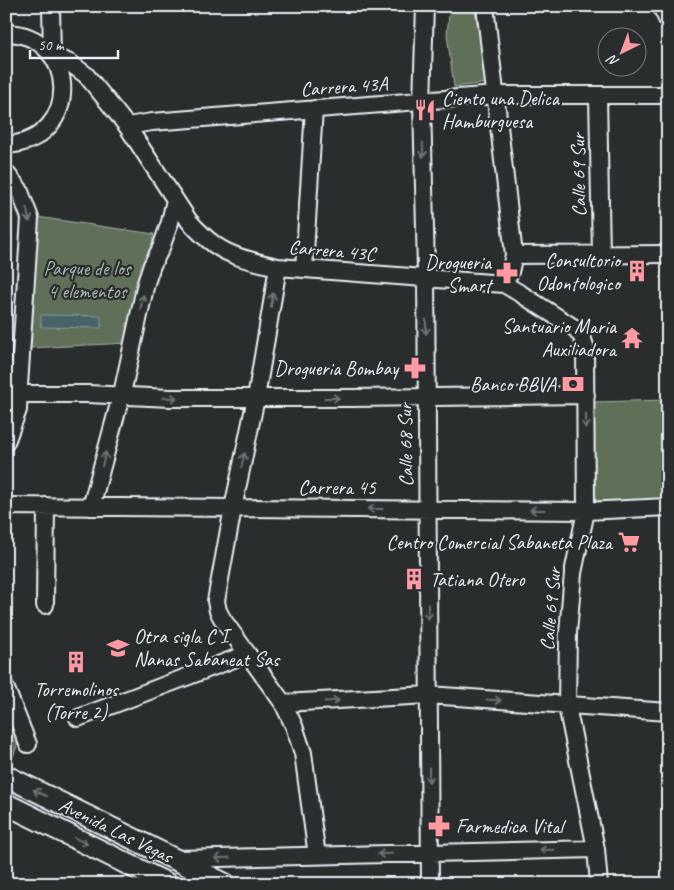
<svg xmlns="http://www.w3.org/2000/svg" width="674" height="890" font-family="Caveat,sans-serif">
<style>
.park{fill:#617058;stroke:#a4b0a8}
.water{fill:#466467;stroke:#879ca1}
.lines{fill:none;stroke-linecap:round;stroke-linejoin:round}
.minor-casing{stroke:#e8f1f8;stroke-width:20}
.major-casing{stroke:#e8f1f8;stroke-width:24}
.minor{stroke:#2a2d2e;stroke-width:16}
.major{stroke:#2a2d2e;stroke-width:20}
.oneway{stroke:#6c7275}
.labels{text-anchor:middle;stroke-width:4.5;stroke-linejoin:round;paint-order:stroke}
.street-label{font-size:20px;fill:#e8f1f8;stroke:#2a2d2e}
.poi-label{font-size:20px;fill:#e8f1f8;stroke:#2a2d2e;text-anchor:end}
.park-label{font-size:20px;fill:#abb7b0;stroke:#2a2d2e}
</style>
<rect width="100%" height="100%" fill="#2a2d2e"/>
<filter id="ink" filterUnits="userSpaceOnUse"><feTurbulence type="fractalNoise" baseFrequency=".02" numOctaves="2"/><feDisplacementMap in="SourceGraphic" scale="10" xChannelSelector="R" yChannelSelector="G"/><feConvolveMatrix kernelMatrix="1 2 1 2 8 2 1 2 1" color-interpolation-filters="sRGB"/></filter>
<g filter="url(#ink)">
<path class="park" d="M450,6H474L488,83L454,87L447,34Z
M37,217L154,234L128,343L28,348Z
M668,400V502L596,505L593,402Z
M6,711L18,743L13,757L6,754Z"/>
<path class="water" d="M41,315L101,316V328L41,327Z"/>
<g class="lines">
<g class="minor-casing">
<path id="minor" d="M51,6L52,56
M425,6L422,102L426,271L430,884
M485,6L514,255L510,272L504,284
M661,6L668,21
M6,33C79,34 83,141 6,145
M52,56L70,63L86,75L108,102L127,126L189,221C197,230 205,238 215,245C233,258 257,262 278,267L504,284L521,294L576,329L582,337L585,346L586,511L573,573L568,633L567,706L596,849L599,884
M598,95L601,255
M127,126L152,122L496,95H668
M6,173L19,189L30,218L19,386L18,410L6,442
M514,255L668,254
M278,267L256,398L233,508L216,601L218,611L223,620L283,703L294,726L303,753L317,856
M304,269L314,109
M6,394H88L170,398H352L586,395
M6,506L586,511L668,507
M91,507L123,389L146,283L152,265L161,248L170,222L175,200
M45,605L46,506
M6,689L28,744
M283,703L429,695L668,712
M78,718L247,654
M176,859L596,849"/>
</g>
<g class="major-casing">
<path id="major" d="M6,776L225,884
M6,804L168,884"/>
</g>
<use href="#minor" class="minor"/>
<use href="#major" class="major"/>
</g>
<defs><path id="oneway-shaft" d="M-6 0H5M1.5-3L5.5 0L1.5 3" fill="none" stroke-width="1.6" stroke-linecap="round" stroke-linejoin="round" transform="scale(1.25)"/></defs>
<g class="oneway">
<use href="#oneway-shaft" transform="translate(423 150) rotate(89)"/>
<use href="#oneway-shaft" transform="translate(28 215) rotate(78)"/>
<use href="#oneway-shaft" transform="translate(272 300) rotate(-81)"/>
<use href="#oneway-shaft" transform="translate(142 302) rotate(-77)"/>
<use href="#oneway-shaft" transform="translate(426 327) rotate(90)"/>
<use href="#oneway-shaft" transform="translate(170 398) rotate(1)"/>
<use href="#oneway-shaft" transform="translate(332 398)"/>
<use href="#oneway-shaft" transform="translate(586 421) rotate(90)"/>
<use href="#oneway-shaft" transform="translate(104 459) rotate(-75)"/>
<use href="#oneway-shaft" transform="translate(243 460) rotate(-78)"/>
<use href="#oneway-shaft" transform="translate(375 509) rotate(-180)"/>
<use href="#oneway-shaft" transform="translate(537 510) rotate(-180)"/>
<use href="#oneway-shaft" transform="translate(428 612) rotate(90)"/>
<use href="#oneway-shaft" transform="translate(494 700) rotate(4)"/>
<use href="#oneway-shaft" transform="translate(332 701) rotate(-3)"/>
<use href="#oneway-shaft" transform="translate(429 775) rotate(90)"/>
<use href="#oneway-shaft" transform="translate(40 793) rotate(-154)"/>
<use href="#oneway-shaft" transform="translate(81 841) rotate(26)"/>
<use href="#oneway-shaft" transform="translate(547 850) rotate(179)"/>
<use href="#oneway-shaft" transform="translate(385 854) rotate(179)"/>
<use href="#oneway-shaft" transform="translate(222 858) rotate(179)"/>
</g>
</g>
<defs>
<g id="restaurant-bare" transform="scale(1.725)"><path d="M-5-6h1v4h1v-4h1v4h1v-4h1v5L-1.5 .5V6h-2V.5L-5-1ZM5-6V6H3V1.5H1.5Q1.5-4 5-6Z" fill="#ff9aa2" stroke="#2a2d2e" stroke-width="2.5" paint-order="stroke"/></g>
<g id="building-bare" transform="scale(1.725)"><path d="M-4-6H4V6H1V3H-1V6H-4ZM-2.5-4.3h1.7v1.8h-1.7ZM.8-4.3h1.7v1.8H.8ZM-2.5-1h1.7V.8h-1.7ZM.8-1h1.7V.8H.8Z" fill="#ff9aa2" stroke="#2a2d2e" stroke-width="2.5" paint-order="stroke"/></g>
<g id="pharmacy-bare" transform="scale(1.725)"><path d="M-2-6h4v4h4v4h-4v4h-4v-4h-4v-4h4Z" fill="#ff9aa2" stroke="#2a2d2e" stroke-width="2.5" paint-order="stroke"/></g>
<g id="temple-bare" transform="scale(1.725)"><path d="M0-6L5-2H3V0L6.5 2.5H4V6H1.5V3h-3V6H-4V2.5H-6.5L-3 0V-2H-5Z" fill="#ff9aa2" stroke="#2a2d2e" stroke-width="2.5" paint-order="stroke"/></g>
<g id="bank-bare" transform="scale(1.725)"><path d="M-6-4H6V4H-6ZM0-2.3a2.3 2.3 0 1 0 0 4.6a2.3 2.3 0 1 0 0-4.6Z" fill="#ff9aa2" stroke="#2a2d2e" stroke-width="2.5" paint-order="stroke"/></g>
<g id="supermarket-bare" transform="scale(1.725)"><path d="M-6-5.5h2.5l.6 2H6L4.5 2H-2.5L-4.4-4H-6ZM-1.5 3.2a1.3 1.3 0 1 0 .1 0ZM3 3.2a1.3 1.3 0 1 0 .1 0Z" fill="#ff9aa2" stroke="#2a2d2e" stroke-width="2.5" paint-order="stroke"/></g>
<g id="school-bare" transform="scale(1.725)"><path d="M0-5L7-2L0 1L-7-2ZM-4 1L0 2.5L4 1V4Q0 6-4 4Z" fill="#ff9aa2" stroke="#2a2d2e" stroke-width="2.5" paint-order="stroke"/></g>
</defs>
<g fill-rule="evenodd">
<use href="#restaurant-bare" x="425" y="110"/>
<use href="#building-bare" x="637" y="271"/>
<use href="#pharmacy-bare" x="507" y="273"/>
<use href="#temple-bare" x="632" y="338"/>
<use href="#pharmacy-bare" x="415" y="368"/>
<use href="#bank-bare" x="573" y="384"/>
<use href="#supermarket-bare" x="629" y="542"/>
<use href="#building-bare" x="414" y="579"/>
<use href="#school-bare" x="118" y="648"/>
<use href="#building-bare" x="76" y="662"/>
<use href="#pharmacy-bare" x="439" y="826"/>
</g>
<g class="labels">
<g class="street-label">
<text transform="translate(344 86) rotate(-4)" y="7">Carrera 43A</text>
<text transform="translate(578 175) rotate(-91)" y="7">Calle 69 Sur</text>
<text transform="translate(332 250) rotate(5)" y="7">Carrera 43C</text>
<text transform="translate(405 445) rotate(-91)" y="7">Calle 68 Sur</text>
<text x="337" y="494">Carrera 45</text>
<text transform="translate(550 609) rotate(-85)" y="7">Calle 69 Sur</text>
<text transform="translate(116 830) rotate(26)" y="7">Avenida Las Vegas</text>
</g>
<g class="poi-label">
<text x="442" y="105" text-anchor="start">Ciento una Delica<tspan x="442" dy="23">Hamburguesa</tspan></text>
<text x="620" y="267">Consultorio<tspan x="620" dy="23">Odontologico</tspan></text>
<text x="491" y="269">Drogueria<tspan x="491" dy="23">Smart</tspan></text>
<text x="616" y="333">Santuario Maria<tspan x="616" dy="23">Auxiliadora</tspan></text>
<text x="398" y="375">Drogueria Bombay</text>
<text x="556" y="391">Banco BBVA</text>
<text x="612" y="549">Centro Comercial Sabaneta Plaza</text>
<text x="430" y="586" text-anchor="start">Tatiana Otero</text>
<text x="134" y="643" text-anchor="start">Otra sigla C I<tspan x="134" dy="23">Nanas Sabaneat Sas</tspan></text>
<text x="76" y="696" text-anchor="middle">Torremolinos<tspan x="76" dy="23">(Torre 2)</tspan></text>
<text x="456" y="833" text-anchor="start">Farmedica Vital</text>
</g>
<g class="park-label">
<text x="87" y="275">Parque de los<tspan x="87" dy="23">4 elementos</tspan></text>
</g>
</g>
<rect width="674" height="890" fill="none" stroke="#2a2d2e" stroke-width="25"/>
<rect x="12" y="12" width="649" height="865" fill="none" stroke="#e8f1f8" stroke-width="2" filter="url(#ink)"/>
<g transform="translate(622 52) rotate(222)"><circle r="24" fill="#2a2d2e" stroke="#767b7f"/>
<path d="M0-4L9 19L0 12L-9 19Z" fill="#ff9aa2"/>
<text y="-8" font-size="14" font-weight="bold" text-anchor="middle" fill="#e8f1f8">N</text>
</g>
<path d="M30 50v8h88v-8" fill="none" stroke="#e8f1f8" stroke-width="2.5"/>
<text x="38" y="50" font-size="15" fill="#e8f1f8" stroke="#2a2d2e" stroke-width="4" paint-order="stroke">50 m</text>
</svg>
